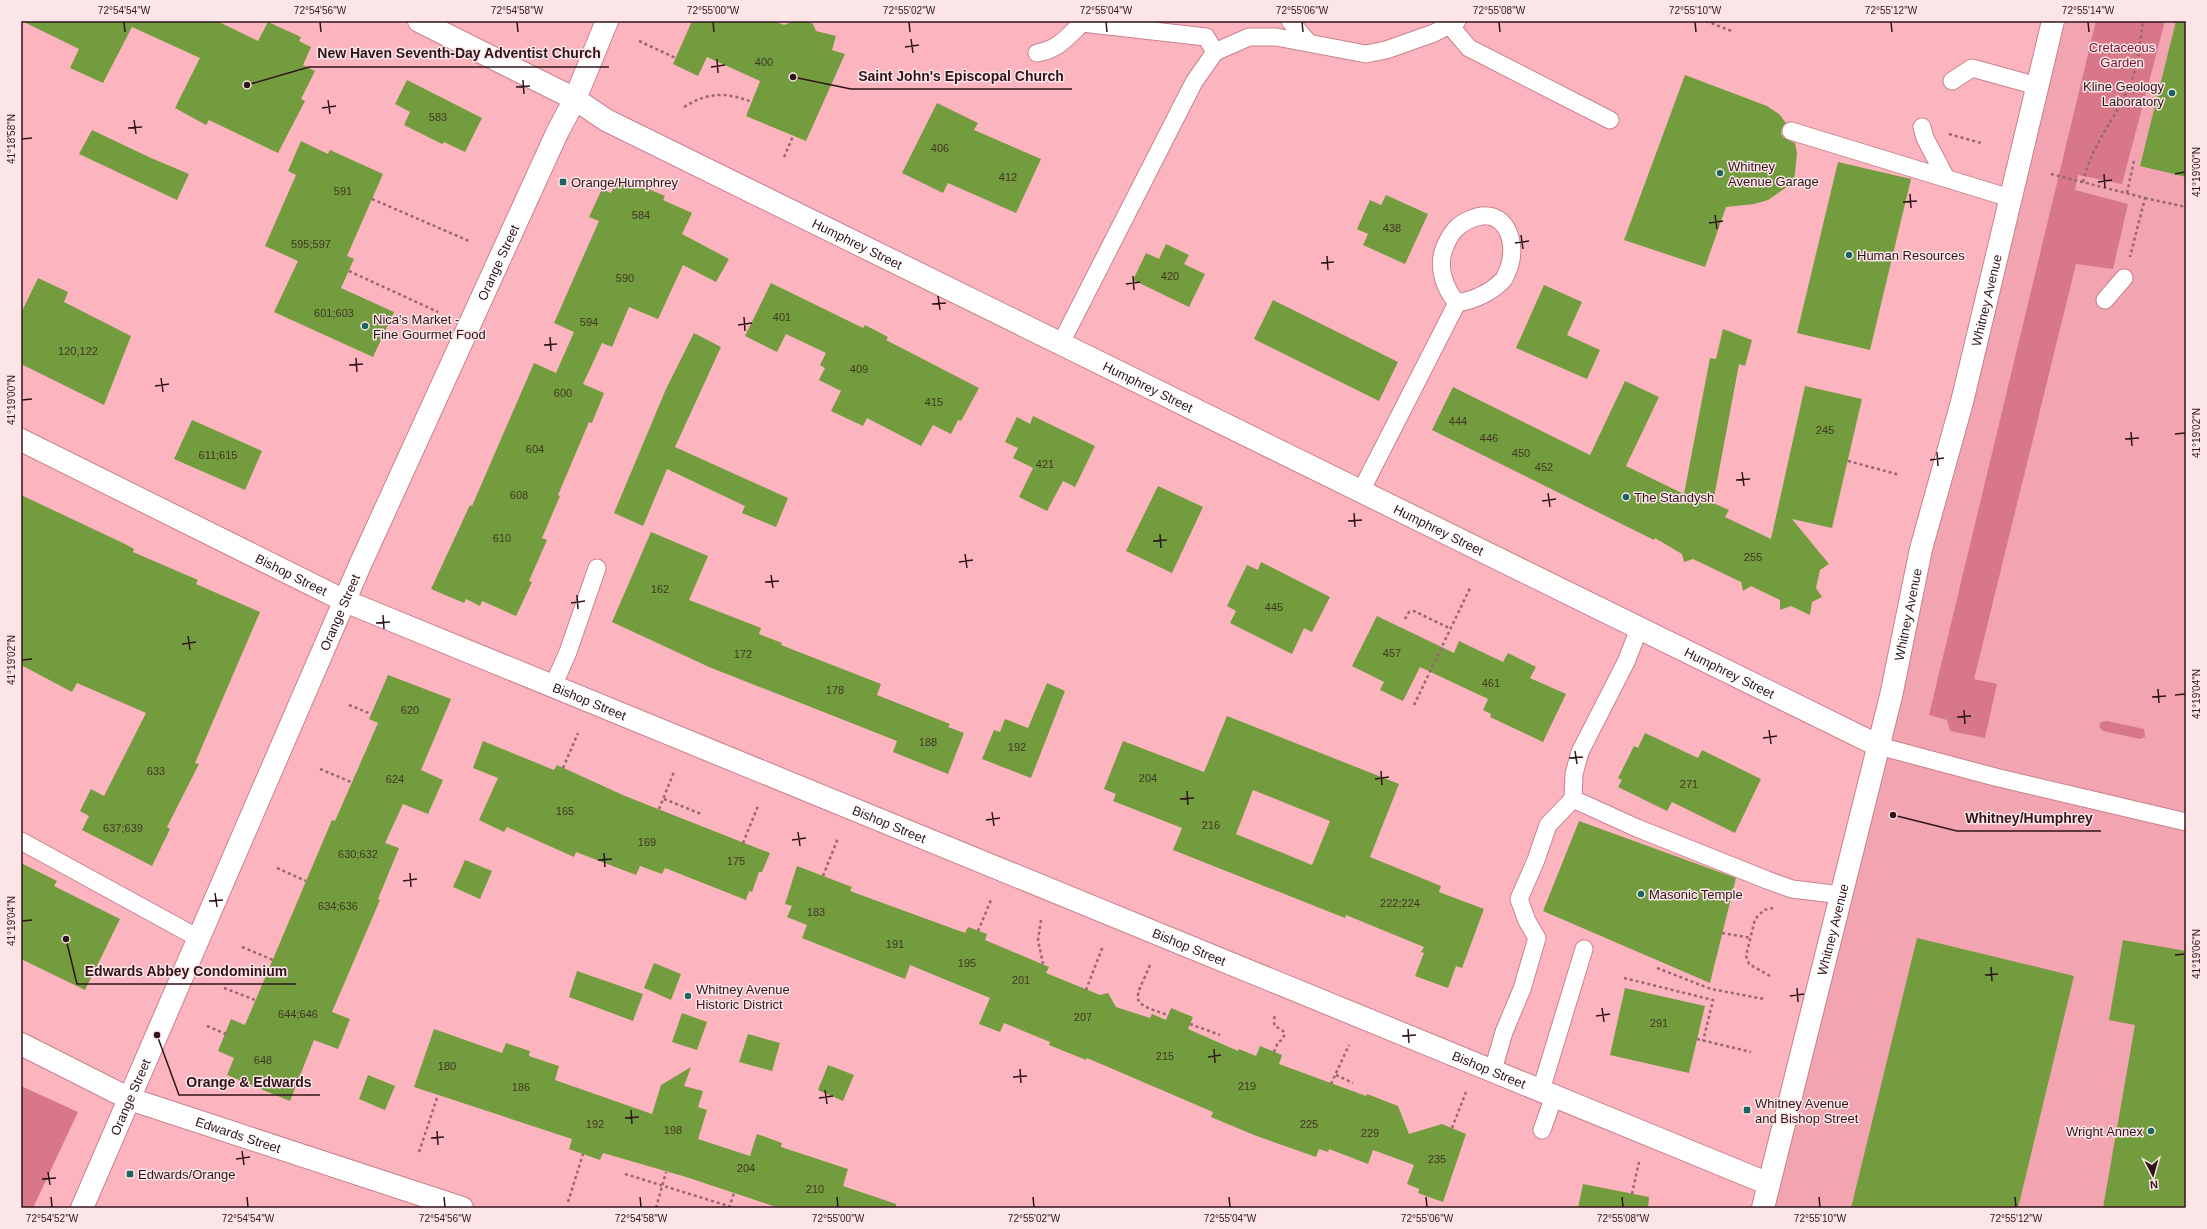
<svg xmlns="http://www.w3.org/2000/svg" width="2207" height="1229" font-family="Arial,sans-serif">
<style>
.built{fill:#f2a4b0}
.green{fill:#d77788}
.building{fill:#739c3f;fill-rule:evenodd}
.lines{fill:none;stroke-linecap:round;stroke-linejoin:round}
.service-casing{stroke:#c7838d;stroke-width:19}
.minor-casing{stroke:#c7838d;stroke-width:24}
.tertiary-casing{stroke:#c7838d;stroke-width:24}
.secondary-casing{stroke:#c7838d;stroke-width:24}
.primary-casing{stroke:#c7838d;stroke-width:24}
.path{stroke:#99676f;stroke-width:2.5;stroke-dasharray:3 3;stroke-linecap:butt}
.service{stroke:#fff;stroke-width:17}
.minor{stroke:#fff;stroke-width:22}
.tertiary{stroke:#fff;stroke-width:22}
.secondary{stroke:#fff;stroke-width:22}
.primary{stroke:#fff;stroke-width:22}
.ticks{fill:none;stroke:#2f151a;stroke-width:1.5}
.poi-dot{fill:#186561;stroke:#fce5e7;stroke-width:1.5}
.labels{text-anchor:middle;stroke-width:3;stroke-linejoin:round;paint-order:stroke}
.number-label{font-size:11px;fill:#403723}
.park-label{font-size:13px;fill:#741531;stroke:#fce5e7}
.poi-label{font-size:13px;fill:#2f151a;stroke:#fce5e7;text-anchor:start}
.street-label{font-size:13px;fill:#2f151a;stroke:#fce5e7}
.leader{fill:none;stroke:#2f151a;stroke-width:1.5}
.callout-dot{fill:#2f151a;stroke:#fce5e7;stroke-width:1.5}
.callout-label{font-size:14px;text-anchor:middle;font-weight:bold;fill:#2f151a;stroke:#fce5e7;stroke-width:3;stroke-linejoin:round;paint-order:stroke}
.neatline{fill:none;stroke:#2f151a;stroke-width:1.5}
.ticks-label{font-size:10px;text-anchor:middle;fill:#2f151a}
</style>
<rect width="100%" height="100%" fill="#fcb4be"/>
<path class="built" d="M2053,21H2186V1208H1764Z"/>
<path class="green" d="M2096,21H2165L2122,184L2078,175L2075,190L2128,204L2113,269L2076,264L1974,679L1997,684L1985,738L1950,731L1947,720L1929,715Z
M2107,721L2144,729L2145,737L2140,739L2103,731L2099,727L2101,722Z
M21,1086L78,1112L33,1208H21Z"/>
<path class="building" d="M22,21H217L258,41L268,22L301,37L299,41L311,47L303,65L315,71L301,99L305,101L278,153L209,120L206,125L175,108L200,58L132,27L103,83L70,68L79,49Z
M692,21H775L784,25L794,21H807L813,24L816,31L836,36L832,50L845,54L806,141L746,116L760,81L707,57L698,76L673,64Z
M2176,21H2186V177L2140,166Z
M1685,75L1767,106L1779,114L1786,123L1782,128L1781,134L1784,138L1795,143L1797,153L1794,182L1768,200L1754,204L1726,207L1705,267L1624,240Z
M407,80L482,118L465,152L444,142L442,144L404,125L410,112L395,104Z
M937,103L978,123L974,130L1041,159L1016,213L948,183L943,193L902,173Z
M92,130L151,158L189,174L177,200L79,154Z
M301,141L328,154L330,150L383,174L347,256L354,259L341,288L394,312L373,357L274,312L298,261L265,246L296,175L288,171Z
M1838,162L1911,179L1870,350L1797,333Z
M618,178L638,188L639,185L665,196L663,200L692,213L682,234L729,259L716,282L683,265L658,319L629,307L612,347L602,343L583,384L604,393L592,423L589,422L558,495L560,496L542,538L547,540L529,581L532,582L516,616L482,601L480,606L466,599L464,603L431,589L470,505L472,506L534,363L556,373L574,332L554,323L599,221L589,217L602,189L611,193Z
M1386,195L1428,214L1405,264L1363,245L1368,234L1357,229L1370,200L1381,205Z
M1166,244L1189,255L1184,264L1205,274L1189,307L1133,280L1146,253L1159,259Z
M38,278L68,292L64,302L131,336L104,405L21,364V313Z
M771,283L863,328L865,325L888,337L886,340L979,388L961,421L958,420L951,434L933,425L921,446L867,418L863,426L831,411L841,391L819,380L825,368L820,365L826,353L786,334L777,352L745,336Z
M1544,285L1582,302L1567,335L1600,350L1587,379L1516,348Z
M1273,300L1398,362L1379,401L1254,339Z
M1723,329L1752,340L1745,366L1739,364L1713,503L1729,510L1725,517L1771,539L1805,386L1862,399L1832,528L1792,519L1829,564L1820,570L1816,588L1822,597L1812,602L1810,615L1791,606L1780,610V600L1751,586L1743,591L1741,582L1693,559L1684,562L1682,554L1655,538L1654,540L1432,430L1453,387L1590,455L1625,381L1659,397L1626,466L1684,494L1710,358L1716,359Z
M694,333L721,347L675,447L788,498L776,527L742,513L745,506L667,469L643,526L614,513L666,389Z
M1033,416L1095,446L1075,487L1063,481L1047,511L1019,497L1033,468L1013,458L1018,448L1005,442L1017,417L1030,424Z
M192,420L262,451L245,490L174,459Z
M1158,486L1203,507L1172,573L1126,551Z
M21,495L123,543L134,549L133,552L198,580L196,584L260,612L195,763L199,764L167,827L170,829L152,866L82,830L89,816L80,811L91,789L104,796L146,713L77,683L72,692L21,665Z
M651,532L708,556L689,600L761,628L759,634L782,643L781,645L881,684L877,695L950,724L948,727L964,733L948,774L893,752L897,741L709,667L612,622Z
M1261,562L1330,597L1312,632L1304,628L1292,654L1230,623L1236,611L1227,606L1247,565L1258,570Z
M1377,616L1454,653L1459,641L1503,662L1508,653L1536,667L1530,678L1566,694L1543,742L1490,717L1491,714L1483,710L1488,699L1420,667L1403,701L1380,690L1384,682L1352,666Z
M388,675L451,699L421,770L443,780L428,814L403,804L385,843L399,848L378,899L380,900L332,1012L350,1019L338,1049L314,1040L290,1101L227,1075L234,1058L218,1051L231,1019L245,1025L332,820L335,821L378,723L369,719Z
M1047,683L1065,691L1031,778L982,759L994,730L1000,732L1005,719L1028,728Z
M1227,716L1399,784L1370,857L1441,886L1439,892L1484,909L1462,968L1456,966L1448,988L1415,976L1424,953L1421,952L1424,947L1346,915L1345,918L1173,850L1182,828L1113,801L1116,794L1104,789L1123,741L1204,772ZM1253,790L1330,821L1312,865L1236,834Z
M1645,733L1698,758L1702,750L1761,779L1735,833L1672,802L1667,811L1618,787L1622,780L1618,778L1634,746L1638,748Z
M483,741L554,770L557,765L625,796L770,853L762,872H759L752,892L749,891L746,900L665,868L662,874L640,866L636,875L576,852L574,857L507,827L504,832L479,820L498,778L473,768Z
M1579,821L1736,878L1710,983L1543,911Z
M465,860L492,871L480,899L453,887Z
M21,863L57,881L54,886L120,919L85,990L21,959Z
M797,866L852,887L850,891L965,933L968,927L987,934L985,940L1049,967L1046,973L1100,995L1108,993L1116,1007L1150,1018L1152,1014L1166,1020L1171,1008L1193,1017L1188,1029L1238,1051L1239,1049L1256,1056L1260,1046L1282,1055L1279,1064L1366,1096L1367,1094L1398,1106L1409,1134L1442,1124L1466,1134L1443,1202L1418,1193L1419,1189L1407,1184L1414,1165L1373,1150L1368,1164L1329,1149L1328,1152L1319,1149L1316,1157L1254,1135L1211,1117L1213,1112L1087,1058L1086,1060L1049,1045L1050,1042L1004,1023L1000,1032L979,1024L990,998L910,965L905,979L802,938L807,925L787,917L792,906L785,904Z
M1917,938L2074,976L2018,1208H1851Z
M2123,940L2186,951V1208H2103L2135,1025L2109,1020Z
M654,963L681,974L671,1000L644,988Z
M577,971L643,994L633,1021L569,997Z
M1625,988L1705,1006L1689,1073L1610,1055Z
M682,1013L707,1022L697,1050L672,1042Z
M434,1029L502,1053L506,1043L530,1051L529,1056L559,1066L555,1080L652,1114L661,1085L691,1067L684,1086L703,1091L698,1107L707,1110L698,1139L750,1156L757,1134L782,1143L781,1147L848,1169L843,1186L896,1204V1208H779L686,1177L603,1153L600,1160L569,1149L572,1139L414,1087Z
M748,1034L780,1043L772,1071L739,1062Z
M828,1065L854,1075L843,1101L818,1090Z
M368,1075L395,1086L385,1110L359,1099Z
M1583,1184L1649,1197L1648,1208H1578Z"/>
<g class="lines">
<g class="service-casing">
<path id="service" d="M1290,21L1308,42
M1446,21L1469,48L1610,120
M1082,23L1206,37L1215,52
M1037,53C1059,49 1066,38 1082,23
M1952,81L1972,68L2037,86
M1922,127L1925,138L1946,178
M1791,131L2010,198
M2105,300L2124,278
M1061,343L1194,82L1215,52L1249,37H1276L1366,54L1386,50L1434,33L1457,21
M1361,491L1457,303C1474,300 1489,294 1502,281C1505,279 1506,274 1508,270C1519,244 1506,204 1471,219C1456,225 1450,234 1444,249C1437,268 1445,289 1457,303
M1639,629L1626,662L1580,752L1574,774L1573,799L1637,828L1767,880L1792,889L1842,895
M553,686L568,652L597,568
M1879,746L1995,777L2186,822
M21,841L200,939
M1493,1070L1504,1032L1522,989L1537,938L1527,921L1519,899L1536,860L1548,825L1573,799
M1541,1090L1584,949
M1542,1130L1554,1096"/>
</g>
<g class="minor-casing">
<g id="minor">
<path id="s1" d="M21,440L345,601L1769,1184"/>
</g>
</g>
<g class="tertiary-casing">
<g id="tertiary">
<path id="s2" d="M419,21L575,99L606,120L1879,746"/>
<path id="s3" d="M21,1044L130,1099L462,1208"/>
</g>
</g>
<g class="secondary-casing">
<g id="secondary">
<path id="s4" d="M82,1208L360,565L557,133L575,99L607,21"/>
</g>
</g>
<g class="primary-casing">
<g id="primary">
<path id="s5" d="M1763,1208L1891,696L1921,549L1962,402L2053,21"/>
</g>
</g>
<path class="path" d="M1706,21L1734,32
M639,41L676,58
M684,107C708,92 726,92 752,102
M1949,134L1981,143
M784,157L793,136
M2051,174L2145,198L2130,257
M2083,182C2091,145 2117,117 2131,82C2139,63 2140,41 2143,21
M2127,193L2134,161
M2145,198L2186,207
M372,199L469,241
M349,271L438,312
M1848,461L1900,475
M1405,619L1409,612L1414,611L1451,629
M349,705L371,714
M1414,705L1471,586
M563,768L578,733
M320,769L351,782
M664,799L701,814
M659,809L674,772
M743,843L758,806
M277,868L306,881
M823,876L838,838
M1041,920L1038,940L1043,964
M978,931L991,900
M1722,933L1751,938
M242,947L273,960
M1150,965C1135,1001 1127,1002 1168,1015
M1657,968L1711,989L1764,999
M1770,976L1749,964L1746,956L1755,919L1764,910L1773,908
M1624,978L1713,1000L1703,1041
M224,988L255,1000
M1086,990L1103,946
M1190,1024L1220,1035
M207,1026L226,1034
M1697,1039L1751,1052
M1274,1052L1278,1042L1282,1040L1285,1034C1280,1024 1271,1032 1275,1015
M1336,1075L1353,1083
M1331,1084L1349,1045
M1452,1128L1466,1092
M419,1152L438,1095
M625,1174L735,1208
M1632,1194L1639,1162
M568,1202L583,1154
M656,1208L666,1172
M729,1208L734,1193"/>
<use href="#service" class="service"/>
<use href="#minor" class="minor"/>
<use href="#tertiary" class="tertiary"/>
<use href="#secondary" class="secondary"/>
<use href="#primary" class="primary"/>
</g>
<path class="ticks" d="M124,22L125,32M320,22L321,32M517,22L518,32M713,22L714,32M909,22L910,32M1106,22L1107,32M1302,22L1303,32M1499,22L1500,32M1695,22L1696,32M1891,22L1892,32M2088,22L2089,32M911,39L913,53M905,47L919,45M717,59L718,73M711,67L725,65M523,80L524,94M516,87L530,86M328,100L330,114M322,108L336,106M134,120L136,134M128,128L142,127M22,139L32,138M2104,174L2105,188M2175,174L2185,172M2098,182L2112,180M1910,194L1911,208M1903,202L1917,201M1715,215L1717,229M1709,223L1723,221M1521,235L1523,249M1515,243L1529,241M1327,256L1328,270M1321,263L1334,262M1133,276L1134,290M1126,284L1140,282M938,296L940,310M932,304L946,303M744,317L745,331M738,325L752,323M550,337L551,351M544,345L557,344M356,358L357,372M349,365L363,364M161,378L163,392M155,386L169,384M22,400L32,399M2131,432L2132,446M2175,434L2185,433M2125,439L2139,438M1937,452L1938,466M1930,460L1944,458M1742,472L1744,486M1736,480L1750,479M1548,493L1550,507M1542,501L1556,499M1354,513L1355,527M1348,521L1362,520M1160,534L1161,548M1153,541L1167,540M965,554L967,568M959,562L973,560M771,575L773,588M765,582L779,581M577,595L578,609M571,603L585,601M383,615L384,629M376,623L390,622M188,636L190,650M182,644L196,642M22,660L32,659M2158,689L2159,703M2175,695L2185,694M2152,697L2166,696M1964,710L1965,724M1957,717L1971,716M1769,730L1771,744M1763,738L1777,736M1575,751L1577,764M1569,758L1583,757M1381,771L1382,785M1375,779L1389,777M1187,791L1188,805M1180,799L1194,798M992,812L994,826M986,820L1000,818M798,832L800,846M792,840L806,838M604,853L605,867M598,860L612,859M410,873L411,887M403,881L417,879M215,893L217,907M209,901L223,900M22,921L32,920M2175,955L2185,954M1991,967L1992,981M1985,975L1998,974M1797,988L1798,1002M1790,996L1804,994M1602,1008L1604,1022M1596,1016L1610,1014M1408,1029L1409,1043M1402,1036L1416,1035M1214,1049L1215,1063M1208,1057L1221,1055M1020,1069L1021,1083M1013,1077L1027,1076M825,1090L827,1104M819,1098L833,1096M631,1110L632,1124M625,1118L639,1117M437,1131L438,1145M431,1138L444,1137M242,1151L244,1165M236,1159L250,1157M48,1172L50,1185M42,1179L56,1178M51,1197L52,1207M247,1197L248,1207M444,1197L445,1207M640,1197L641,1207M837,1197L838,1207M1033,1197L1034,1207M1229,1197L1230,1207M1426,1197L1427,1207M1622,1197L1623,1207M1819,1197L1820,1207M2015,1197L2016,1207"/>
<g class="poi-dot">
<circle cx="2172" cy="93" r="4"/>
<circle cx="1720" cy="173" r="4"/>
<rect x="559" y="178" width="8" height="8" rx="2"/>
<circle cx="1849" cy="255" r="4"/>
<circle cx="365" cy="326" r="4"/>
<circle cx="1626" cy="497" r="4"/>
<circle cx="1641" cy="894" r="4"/>
<circle cx="688" cy="996" r="4"/>
<rect x="1743" y="1106" width="8" height="8" rx="2"/>
<circle cx="2151" cy="1131" r="4"/>
<rect x="126" y="1170" width="8" height="8" rx="2"/>
</g>
<g class="labels">
<g class="number-label">
<text x="764" y="66">400</text>
<text x="438" y="121">583</text>
<text x="940" y="152">406</text>
<text x="1008" y="181">412</text>
<text x="343" y="195">591</text>
<text x="641" y="219">584</text>
<text x="1392" y="232">438</text>
<text x="311" y="248">595;597</text>
<text x="1170" y="280">420</text>
<text x="625" y="282">590</text>
<text x="334" y="317">601;603</text>
<text x="782" y="321">401</text>
<text x="589" y="326">594</text>
<text x="78" y="355">120,122</text>
<text x="859" y="373">409</text>
<text x="563" y="397">600</text>
<text x="934" y="406">415</text>
<text x="1458" y="425">444</text>
<text x="1825" y="434">245</text>
<text x="1489" y="442">446</text>
<text x="535" y="453">604</text>
<text x="1521" y="457">450</text>
<text x="218" y="459">611;615</text>
<text x="1045" y="468">421</text>
<text x="1544" y="471">452</text>
<text x="519" y="499">608</text>
<text x="502" y="542">610</text>
<text x="1753" y="561">255</text>
<text x="660" y="593">162</text>
<text x="1274" y="611">445</text>
<text x="1392" y="657">457</text>
<text x="743" y="658">172</text>
<text x="1491" y="687">461</text>
<text x="835" y="694">178</text>
<text x="410" y="714">620</text>
<text x="928" y="746">188</text>
<text x="1017" y="751">192</text>
<text x="156" y="775">633</text>
<text x="1148" y="782">204</text>
<text x="395" y="783">624</text>
<text x="1689" y="788">271</text>
<text x="565" y="815">165</text>
<text x="1211" y="829">216</text>
<text x="123" y="832">637;639</text>
<text x="647" y="846">169</text>
<text x="358" y="858">630;632</text>
<text x="736" y="865">175</text>
<text x="1400" y="907">222;224</text>
<text x="338" y="910">634;636</text>
<text x="816" y="916">183</text>
<text x="895" y="948">191</text>
<text x="967" y="967">195</text>
<text x="1021" y="984">201</text>
<text x="298" y="1018">644;646</text>
<text x="1083" y="1021">207</text>
<text x="1659" y="1027">291</text>
<text x="1165" y="1060">215</text>
<text x="263" y="1064">648</text>
<text x="447" y="1070">180</text>
<text x="1247" y="1090">219</text>
<text x="521" y="1091">186</text>
<text x="595" y="1128">192</text>
<text x="1309" y="1128">225</text>
<text x="673" y="1134">198</text>
<text x="1370" y="1137">229</text>
<text x="1437" y="1163">235</text>
<text x="746" y="1172">204</text>
<text x="815" y="1193">210</text>
</g>
<g class="park-label">
<text x="2122" y="52">Cretaceous<tspan x="2122" dy="15">Garden</tspan></text>
</g>
<g class="poi-label">
<text x="2164" y="91" text-anchor="end">Kline Geology<tspan x="2164" dy="15">Laboratory</tspan></text>
<text x="1728" y="171">Whitney<tspan x="1728" dy="15">Avenue Garage</tspan></text>
<text x="571" y="187">Orange/Humphrey</text>
<text x="1857" y="260">Human Resources</text>
<text x="373" y="324">Nica's Market -<tspan x="373" dy="15">Fine Gourmet Food</tspan></text>
<text x="1634" y="502">The Standysh</text>
<text x="1649" y="899">Masonic Temple</text>
<text x="696" y="994">Whitney Avenue<tspan x="696" dy="15">Historic District</tspan></text>
<text x="1755" y="1108">Whitney Avenue<tspan x="1755" dy="15">and Bishop Street</tspan></text>
<text x="2143" y="1136" text-anchor="end">Wright Annex</text>
<text x="138" y="1179">Edwards/Orange</text>
</g>
<g class="street-label">
<text dy="5" stroke="none"><textPath href="#s2" startOffset="492">Humphrey Street</textPath></text>
<text dy="5" stroke="none"><textPath href="#s4" startOffset="1033">Orange Street</textPath></text>
<text dy="5" stroke="none"><textPath href="#s5" startOffset="935">Whitney Avenue</textPath></text>
<text dy="5" stroke="none"><textPath href="#s2" startOffset="816">Humphrey Street</textPath></text>
<text dy="5" stroke="none"><textPath href="#s2" startOffset="1140">Humphrey Street</textPath></text>
<text dy="5" stroke="none"><textPath href="#s1" startOffset="302">Bishop Street</textPath></text>
<text dy="5" stroke="none"><textPath href="#s4" startOffset="649">Orange Street</textPath></text>
<text dy="5" stroke="none"><textPath href="#s5" startOffset="611">Whitney Avenue</textPath></text>
<text dy="5" stroke="none"><textPath href="#s2" startOffset="1464">Humphrey Street</textPath></text>
<text dy="5" stroke="none"><textPath href="#s1" startOffset="626">Bishop Street</textPath></text>
<text dy="5" stroke="none"><textPath href="#s1" startOffset="950">Bishop Street</textPath></text>
<text dy="5" stroke="none"><textPath href="#s5" startOffset="287">Whitney Avenue</textPath></text>
<text dy="5" stroke="none"><textPath href="#s1" startOffset="1274">Bishop Street</textPath></text>
<text dy="5" stroke="none"><textPath href="#s1" startOffset="1598">Bishop Street</textPath></text>
<text dy="5" stroke="none"><textPath href="#s4" startOffset="121">Orange Street</textPath></text>
<text dy="5" stroke="none"><textPath href="#s3" startOffset="236">Edwards Street</textPath></text>
</g>
</g>
<path class="leader" d="M247 85L309 67H609M793 77L851 89H1072M1893 815L1957 831H2101M66 939L77 984H296M157 1035L179 1095H320"/>
<g class="callout-dot">
<circle cx="247" cy="85" r="4"/>
<circle cx="793" cy="77" r="4"/>
<circle cx="1893" cy="815" r="4"/>
<circle cx="66" cy="939" r="4"/>
<circle cx="157" cy="1035" r="4"/>
</g>
<g class="callout-label">
<text x="459" y="58">New Haven Seventh-Day Adventist Church</text>
<text x="961" y="81">Saint John's Episcopal Church</text>
<text x="2029" y="823">Whitney/Humphrey</text>
<text x="186" y="976">Edwards Abbey Condominium</text>
<text x="249" y="1087">Orange &amp; Edwards</text>
</g>
<rect width="2207" height="1229" fill="none" stroke="#fce5e7" stroke-width="44"/>
<g transform="translate(2153 1175) rotate(174)" stroke="#fce5e7" stroke-width="3" paint-order="stroke">
<path d="M0-3L7 15L0 10L-7 15Z" fill="#2f151a"/>
<text y="-6" font-size="11" font-weight="bold" text-anchor="middle" fill="#2f151a">N</text>
</g>
<rect x="22" y="22" width="2163" height="1185" class="neatline"/>
<g class="ticks-label">
<text x="124" y="14">72°54'54"W</text>
<text x="320" y="14">72°54'56"W</text>
<text x="517" y="14">72°54'58"W</text>
<text x="713" y="14">72°55'00"W</text>
<text x="909" y="14">72°55'02"W</text>
<text x="1106" y="14">72°55'04"W</text>
<text x="1302" y="14">72°55'06"W</text>
<text x="1499" y="14">72°55'08"W</text>
<text x="1695" y="14">72°55'10"W</text>
<text x="1891" y="14">72°55'12"W</text>
<text x="2088" y="14">72°55'14"W</text>
<text transform="translate(11 139) rotate(-90)" y="4">41°18'58"N</text>
<text transform="translate(2196 172) rotate(-90)" y="4">41°19'00"N</text>
<text transform="translate(11 400) rotate(-90)" y="4">41°19'00"N</text>
<text transform="translate(2196 433) rotate(-90)" y="4">41°19'02"N</text>
<text transform="translate(11 660) rotate(-90)" y="4">41°19'02"N</text>
<text transform="translate(2196 694) rotate(-90)" y="4">41°19'04"N</text>
<text transform="translate(11 921) rotate(-90)" y="4">41°19'04"N</text>
<text transform="translate(2196 954) rotate(-90)" y="4">41°19'06"N</text>
<text x="52" y="1222">72°54'52"W</text>
<text x="248" y="1222">72°54'54"W</text>
<text x="445" y="1222">72°54'56"W</text>
<text x="641" y="1222">72°54'58"W</text>
<text x="838" y="1222">72°55'00"W</text>
<text x="1034" y="1222">72°55'02"W</text>
<text x="1230" y="1222">72°55'04"W</text>
<text x="1427" y="1222">72°55'06"W</text>
<text x="1623" y="1222">72°55'08"W</text>
<text x="1820" y="1222">72°55'10"W</text>
<text x="2016" y="1222">72°55'12"W</text>
</g>
</svg>
